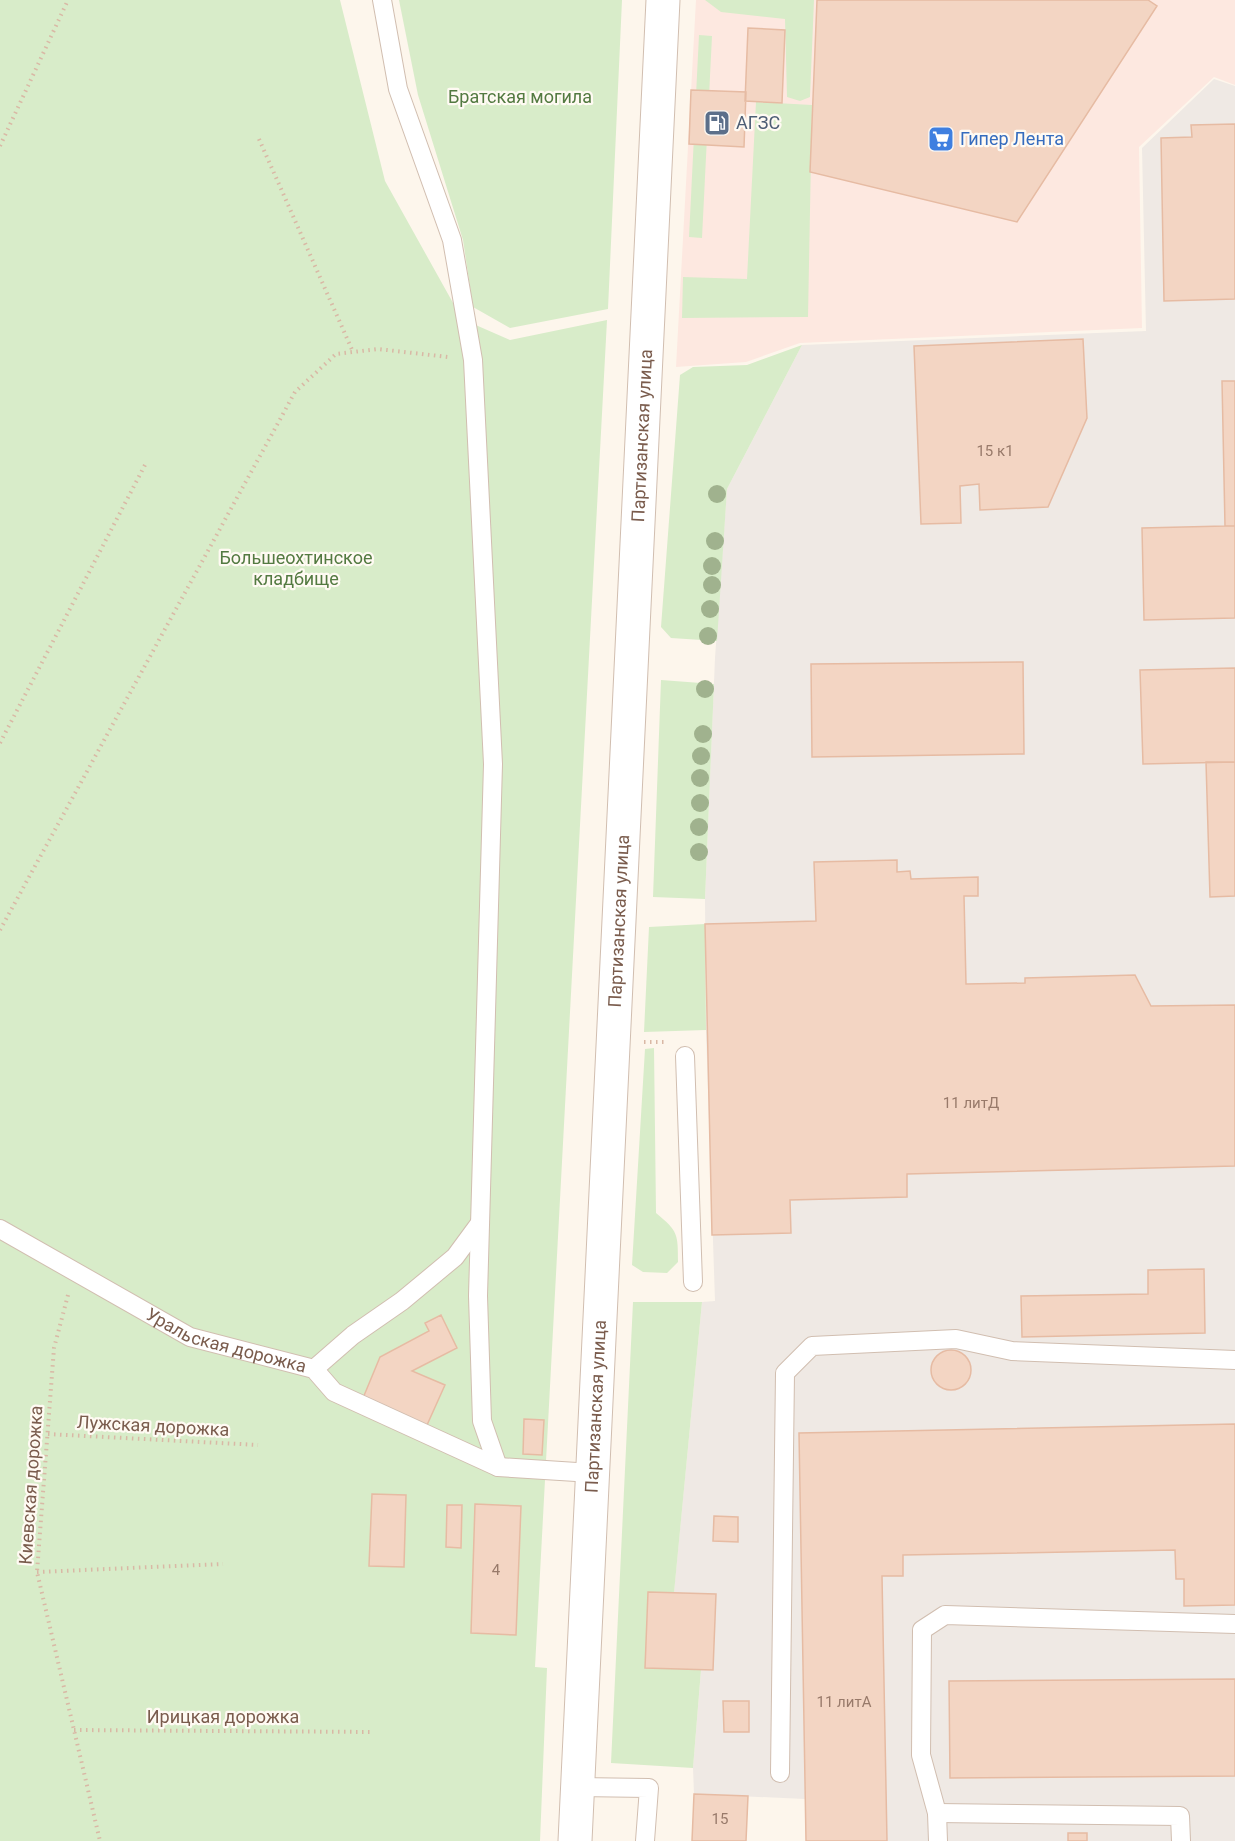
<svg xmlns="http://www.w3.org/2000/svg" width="1235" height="1841" font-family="Roboto,sans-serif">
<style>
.commercial{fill:#fde8e0}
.industrial{fill:#efe9e4}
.green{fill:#d8ecc9}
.building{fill:#f3d5c3;stroke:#e6bba3;stroke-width:1.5}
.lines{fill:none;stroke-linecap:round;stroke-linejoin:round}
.service-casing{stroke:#d1beb0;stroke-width:20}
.tertiary-casing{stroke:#d1beb0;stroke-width:35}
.path{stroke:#d9b8a5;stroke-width:4;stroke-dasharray:1.5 4.5;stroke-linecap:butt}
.service{stroke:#fff;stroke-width:18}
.tertiary{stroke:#fff;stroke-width:33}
.tree{fill:#a0b28e}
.labels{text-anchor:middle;stroke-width:4.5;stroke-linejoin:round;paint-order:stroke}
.number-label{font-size:15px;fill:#987a6a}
.park-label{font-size:18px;fill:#537a41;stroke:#fffaf3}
.service-label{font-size:18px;fill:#4e5e75;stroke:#fffaf3;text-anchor:start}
.shop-label{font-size:18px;fill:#366cbe;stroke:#fffaf3;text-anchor:start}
.street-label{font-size:18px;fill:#7a5c4d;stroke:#fffaf3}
</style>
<rect width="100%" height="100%" fill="#fdf6ec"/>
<path class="commercial" d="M696,0H1235V85L1214,77L1139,147L1142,328L800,343L746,362L676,367Z"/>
<path class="industrial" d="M1214,79L1235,86V1841H806L805,1799L694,1794L693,1768L701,1670L648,1592H674L702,1302L715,1301L706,1030L705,899L715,658L727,489L802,345L1146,331L1142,148Z"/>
<path class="green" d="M0,0H340L385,181L462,319L510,340L607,320L535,1667L547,1668L540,1841H0Z
M399,0H622L608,309L510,328L473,307L463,240L418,95Z
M705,0H814L810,97L800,101L787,97L785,19L721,12Z
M699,35L712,36L702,238L689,237Z
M756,102L812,105L808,317L682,318L683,277L747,279Z
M802,345L727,489L717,641L671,638L661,627L680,375L693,367L747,365Z
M661,680L714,684L705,899L653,897Z
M705,924L706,1030L644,1032L649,927Z
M654,1048L656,1213C678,1231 678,1234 678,1262L667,1273L643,1272L632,1265L645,1049Z
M633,1302H702L674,1593L648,1592L701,1670L693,1768L611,1763Z"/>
<path class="building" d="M817,0H1148L1157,6L1017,222L810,172Z
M748,28L785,30L782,103L745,101Z
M691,90L746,92L744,147L689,144Z
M1235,124V299L1164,301L1161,138L1192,137L1191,125Z
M1083,339L1087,418L1048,507L980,510L979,484L960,486L961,523L921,524L914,346Z
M1222,381H1235V526H1225Z
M1225,526H1235V618L1144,620L1142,528Z
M1023,662L1024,754L812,757L811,664Z
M1235,668V762L1143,764L1140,670Z
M1206,762H1235V896L1210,897Z
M897,860V872L910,871L911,879L978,877V896H964L966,984L1025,983V978L1135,975L1151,1006L1235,1005V1166L907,1174V1197L790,1200L791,1233L712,1235L705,924L816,921L814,862Z
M1204,1269L1205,1333L1022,1337L1021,1296L1148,1294V1270Z
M441,1315L457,1348L412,1371L445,1385L427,1425L363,1398L380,1357L429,1331L425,1323Z
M931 1370a20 20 0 1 1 40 0a20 20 0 1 1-40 0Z
M524,1419L544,1420L542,1455L523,1454Z
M1235,1424V1605L1184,1606V1579H1176L1175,1550L903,1555V1576H882L887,1841H806L799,1433Z
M372,1494L406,1495L404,1567L369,1566Z
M475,1504L521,1506L516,1635L471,1633Z
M447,1505H462L461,1548L446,1547Z
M714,1516L738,1517V1542L713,1541Z
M648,1592L716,1594L713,1670L645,1668Z
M1235,1679V1776L950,1778L949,1681Z
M723,1701H749V1732H724Z
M694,1794L748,1796L746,1841H692Z
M1068,1833H1087V1841H1068Z"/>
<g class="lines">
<g class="service-casing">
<g id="service">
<path d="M382,0L398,89L452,240L473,360L493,764L478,1296L482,1421L498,1467"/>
<path d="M685,1056L693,1282"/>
<path id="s1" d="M0,1229L190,1337L314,1369L334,1392L498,1467L592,1473"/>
<path d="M314,1369L353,1335L402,1301L455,1257L480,1223"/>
<path d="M780,1773L785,1373L812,1346L956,1339L1012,1351L1235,1360"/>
<path d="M577,1787L649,1788L645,1841"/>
<path d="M937,1813L1180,1816L1181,1841"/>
<path d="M938,1841L937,1813L921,1755L922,1630L945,1615L1235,1624"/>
</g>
</g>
<g class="tertiary-casing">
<g id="tertiary">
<path id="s2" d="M575,1841L663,0"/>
</g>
</g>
<path class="path" d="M259,139L353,352
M0,146L68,0
M0,743L146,463
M0,930L295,392L336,354L378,349L448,357
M644,1042H666
M68,1295L54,1348L37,1572L100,1841
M48,1434L258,1445
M37,1572L223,1564
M74,1730L372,1732"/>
<use href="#service" class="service"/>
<use href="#tertiary" class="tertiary"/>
</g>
<g class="tree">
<circle cx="717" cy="494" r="9"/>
<circle cx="715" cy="541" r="9"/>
<circle cx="712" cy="566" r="9"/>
<circle cx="712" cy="585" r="9"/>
<circle cx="710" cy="609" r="9"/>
<circle cx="708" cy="636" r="9"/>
<circle cx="705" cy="689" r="9"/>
<circle cx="703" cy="734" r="9"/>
<circle cx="701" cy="756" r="9"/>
<circle cx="700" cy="778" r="9"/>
<circle cx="700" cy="803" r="9"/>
<circle cx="699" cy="827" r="9"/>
<circle cx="699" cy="852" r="9"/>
</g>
<defs>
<g id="fuel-square" transform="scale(1.35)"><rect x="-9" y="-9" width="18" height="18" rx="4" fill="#5c6f8a" stroke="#fffaf3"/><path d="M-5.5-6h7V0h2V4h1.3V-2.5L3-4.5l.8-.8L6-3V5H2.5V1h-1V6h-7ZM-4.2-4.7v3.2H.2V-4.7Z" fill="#fff"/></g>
<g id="supermarket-square" transform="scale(1.35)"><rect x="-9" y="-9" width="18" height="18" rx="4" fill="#3f7fe0" stroke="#fffaf3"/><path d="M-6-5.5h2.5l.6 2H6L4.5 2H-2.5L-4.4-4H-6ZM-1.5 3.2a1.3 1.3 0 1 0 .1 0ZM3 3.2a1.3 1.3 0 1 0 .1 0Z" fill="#fff"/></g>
</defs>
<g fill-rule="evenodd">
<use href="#fuel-square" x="717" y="123"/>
<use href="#supermarket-square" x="941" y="139"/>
</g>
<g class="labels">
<g class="number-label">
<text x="995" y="456">15 к1</text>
<text x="971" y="1108">11 литД</text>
<text x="496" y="1575">4</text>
<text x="844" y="1707">11 литА</text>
<text x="720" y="1824">15</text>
</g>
<g class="park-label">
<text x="520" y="103">Братская могила</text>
<text x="296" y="564">Большеохтинское<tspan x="296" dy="21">кладбище</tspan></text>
</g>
<g class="service-label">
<text x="736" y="129">АГЗС</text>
</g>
<g class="shop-label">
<text x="960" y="145">Гипер Лента</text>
</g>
<g class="street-label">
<text dy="6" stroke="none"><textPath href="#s2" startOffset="1407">Партизанская улица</textPath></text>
<text dy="6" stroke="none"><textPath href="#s2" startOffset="921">Партизанская улица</textPath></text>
<text dy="6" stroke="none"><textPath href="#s1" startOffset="254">Уральская дорожка</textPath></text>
<text dy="6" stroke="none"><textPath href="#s2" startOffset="435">Партизанская улица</textPath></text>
<text transform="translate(153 1426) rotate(3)" y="6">Лужская дорожка</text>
<text transform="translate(31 1485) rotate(-86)" y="6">Киевская дорожка</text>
<text x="223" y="1723">Ирицкая дорожка</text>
</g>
</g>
</svg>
